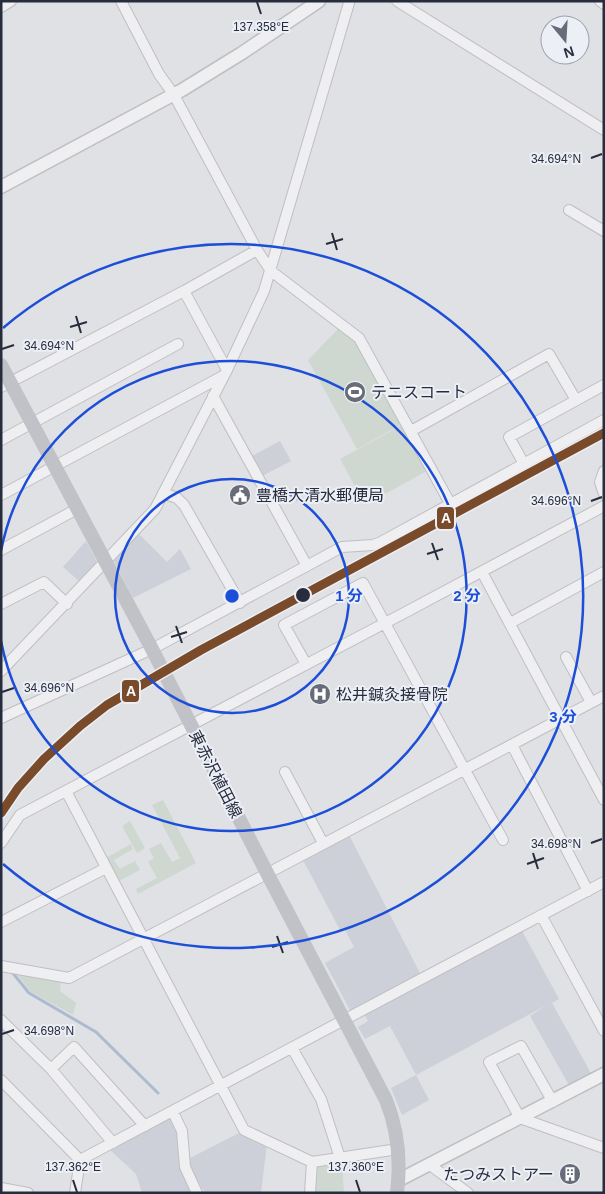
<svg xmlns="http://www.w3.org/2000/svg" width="605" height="1194" font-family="Helvetica,'Noto Sans JP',sans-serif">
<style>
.built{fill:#cdd0d8}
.green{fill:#ced8d0}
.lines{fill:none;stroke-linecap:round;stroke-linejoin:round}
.stream{stroke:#adbbd0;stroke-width:3}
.minor-casing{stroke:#bebfc3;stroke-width:12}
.tertiary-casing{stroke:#bebfc3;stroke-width:15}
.minor{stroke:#efeff1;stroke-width:10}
.tertiary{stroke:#efeff1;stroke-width:12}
.secondary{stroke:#c0c2c7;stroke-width:14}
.rail-1-casing{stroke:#eceff5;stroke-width:12}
.rail-1{stroke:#7a4b2a;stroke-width:9}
.ticks{fill:none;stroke:#272d3d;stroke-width:2}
.ring{fill:none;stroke:#1d4ed8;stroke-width:2.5}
.stop-dot{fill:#272d3d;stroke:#eceff5;stroke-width:2}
.labels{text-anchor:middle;stroke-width:4;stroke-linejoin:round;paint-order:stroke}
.poi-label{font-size:16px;fill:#272d3d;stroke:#eceff5;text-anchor:start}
.street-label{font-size:16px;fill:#272d3d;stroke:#eceff5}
.ticks-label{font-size:12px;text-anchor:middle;fill:#272d3d;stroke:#eceff5;stroke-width:4;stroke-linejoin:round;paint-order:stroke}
.centre{fill:#1d4ed8;stroke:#eceff5;stroke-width:2.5}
.ring-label{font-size:15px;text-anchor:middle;font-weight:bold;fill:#1d4ed8;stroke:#eceff5;stroke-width:4;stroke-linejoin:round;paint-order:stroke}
.line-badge{stroke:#eceff5;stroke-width:2}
.badge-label{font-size:14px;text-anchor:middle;font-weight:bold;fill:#fff}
</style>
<rect width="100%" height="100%" fill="#dfe1e5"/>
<path class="built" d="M280,441L291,461L262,476L252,456Z
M138,533L167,562L180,549L191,569L133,598L113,559Z
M86,541L97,562L79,581L63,567Z
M348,833L421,975L351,1012L325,963L354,947L344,928L340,930L302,858Z
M521,929L559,999L552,1003L592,1075L570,1087L530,1016L547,1005L416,1075L390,1026L365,1039L358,1027L368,1021L363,1012Z
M416,1075L429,1100L402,1115L391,1088Z
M171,1117L177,1129L181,1168L193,1193H142L136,1174L109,1149Z
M243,1131L267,1143L261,1193H205L190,1168V1158Z"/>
<path class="green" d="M339,328L357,343L402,424L357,449L308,360Z
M402,425L427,471L365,505L340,459Z
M163,800L196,863L138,894L136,889L157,878L148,862L154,858L149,849L161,843L172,862L180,858L152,805Z
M130,821L145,848L137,853L122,826Z
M131,844L133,849L114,860L120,869L135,861L140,870L117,882L104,859Z
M18,973L61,982L60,991L76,1003L73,1015L31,992L17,974Z
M342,1162L344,1193H314L316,1166Z"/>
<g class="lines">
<path class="stream" d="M12,972L29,993L96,1032L158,1093"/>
<g class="minor-casing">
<path id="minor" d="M121,1L159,74L174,95L257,250L271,271L359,338L451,505
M397,1L604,130
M600,1L604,4
M1,7L11,1
M569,210L604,231
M184,291L227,370
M1,387L184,291L257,250
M213,396L307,566
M411,431L549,354L576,400
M1,440L178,344
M524,464L509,437L604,385
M604,471L600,482L604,494
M163,493L177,498L184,505L240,603
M1,495L223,376
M1,550L77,509
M482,572L604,800
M1,604L44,582L67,604
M510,623L604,572
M566,657L591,702
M306,664L284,625L363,583L503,840
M1,671L155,509L227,370L264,291L349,3L348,1
M1,718L152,649L342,547L373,545L381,542L604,420
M512,745L588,891
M285,772L323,843
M66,791L244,1130L312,1162L398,1149
M1,843L20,815L406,612L604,506
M541,915L604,1031
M1,922L106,868
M1,966L69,978L604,696
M1,1020L51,1069L113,1143
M292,1048L321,1099L340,1158
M51,1069L74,1047L145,1126
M1,1080L80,1160
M553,1102L521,1046L489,1062L520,1118L604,1148
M173,1112L182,1131L185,1167L197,1193
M430,1165L468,1193
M1,1188L28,1193
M75,1193L80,1160L604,882
M310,1193L312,1162"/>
</g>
<g class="tertiary-casing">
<path id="tertiary" d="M1,187L182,90L242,53L319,1
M399,1180L604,1074"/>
</g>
<use href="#minor" class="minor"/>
<use href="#tertiary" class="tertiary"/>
<path class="secondary" d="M1,365L152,649L267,873L386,1100C398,1130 401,1161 397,1193"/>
<g class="rail-1-casing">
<path id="rail-1" d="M1,813L18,788L44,759L80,726L107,705L201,650L604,433"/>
</g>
<use href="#rail-1" class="rail-1"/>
</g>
<path class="ticks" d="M257,2L261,14M591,158L602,154M332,233L337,250M326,244L343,239M76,316L81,333M70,327L87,322M2,349L14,345M591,501L602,497M432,543L438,560M427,554L443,549M176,626L182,643M171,637L187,632M2,692L14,688M591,843L602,839M533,853L538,869M527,864L544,858M277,936L283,953M272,947L288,942M2,1034L14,1030M73,1180L77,1192M356,1180L360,1192"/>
<g class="ring">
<circle cx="232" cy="596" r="117"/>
<path d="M1 551A235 235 0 1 1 1 641"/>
<path d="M3 328A352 352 0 1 1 3 864"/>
</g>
<defs>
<g id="stadium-disc" transform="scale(1.125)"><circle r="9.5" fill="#676c78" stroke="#eceff5"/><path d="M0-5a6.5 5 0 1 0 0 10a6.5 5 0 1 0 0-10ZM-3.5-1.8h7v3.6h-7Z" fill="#fff"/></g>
<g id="civic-disc" transform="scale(1.125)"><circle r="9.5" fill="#676c78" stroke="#eceff5"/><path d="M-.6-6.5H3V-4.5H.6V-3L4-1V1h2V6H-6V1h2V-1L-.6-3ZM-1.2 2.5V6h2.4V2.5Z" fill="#fff"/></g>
<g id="hospital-disc" transform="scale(1.125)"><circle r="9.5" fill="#676c78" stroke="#eceff5"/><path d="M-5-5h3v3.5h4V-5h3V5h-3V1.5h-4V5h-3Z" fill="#fff"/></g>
<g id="building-disc" transform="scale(1.125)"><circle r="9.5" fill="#676c78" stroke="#eceff5"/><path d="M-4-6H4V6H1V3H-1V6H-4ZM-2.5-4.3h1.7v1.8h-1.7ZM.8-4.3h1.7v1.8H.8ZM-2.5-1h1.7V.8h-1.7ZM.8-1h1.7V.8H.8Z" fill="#fff"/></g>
</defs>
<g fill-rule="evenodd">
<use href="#stadium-disc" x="355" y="392"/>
<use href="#civic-disc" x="240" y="495"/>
<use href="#hospital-disc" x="320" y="694"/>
<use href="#building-disc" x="570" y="1174"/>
</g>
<circle class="stop-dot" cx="303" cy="595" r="8"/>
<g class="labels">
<g class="poi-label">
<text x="371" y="398">テニスコート</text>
<text x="256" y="501">豊橋大清水郵便局</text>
<text x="336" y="700">松井鍼灸接骨院</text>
<text x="554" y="1180" text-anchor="end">たつみストアー</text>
</g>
<g class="street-label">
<text transform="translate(216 774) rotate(63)" y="6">東赤沢植田線</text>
</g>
</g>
<g class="ticks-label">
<text x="261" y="31">137.358°E</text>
<text x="556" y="163">34.694°N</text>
<text x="49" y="350">34.694°N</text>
<text x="556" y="505">34.696°N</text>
<text x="49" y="692">34.696°N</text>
<text x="556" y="848">34.698°N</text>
<text x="49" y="1035">34.698°N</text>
<text x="73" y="1171">137.362°E</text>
<text x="356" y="1171">137.360°E</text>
</g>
<circle cx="232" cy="596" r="8" class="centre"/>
<g class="ring-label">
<text x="349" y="601">1 分</text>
<text x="467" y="601">2 分</text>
<text x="563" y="722">3 分</text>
</g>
<g class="line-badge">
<rect x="436" y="506" width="19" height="24" rx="5" fill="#7a4b2a"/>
<rect x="121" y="679" width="19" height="24" rx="5" fill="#7a4b2a"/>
</g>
<g class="badge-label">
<text x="446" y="523">A</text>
<text x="131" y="696">A</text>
</g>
<rect width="605" height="1194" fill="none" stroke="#272d3d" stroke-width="5"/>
<g transform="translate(565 40) rotate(162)"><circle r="24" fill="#eceff5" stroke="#9da1ab"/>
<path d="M0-4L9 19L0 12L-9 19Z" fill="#676c78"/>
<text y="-8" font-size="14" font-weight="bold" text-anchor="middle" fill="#272d3d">N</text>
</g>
</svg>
